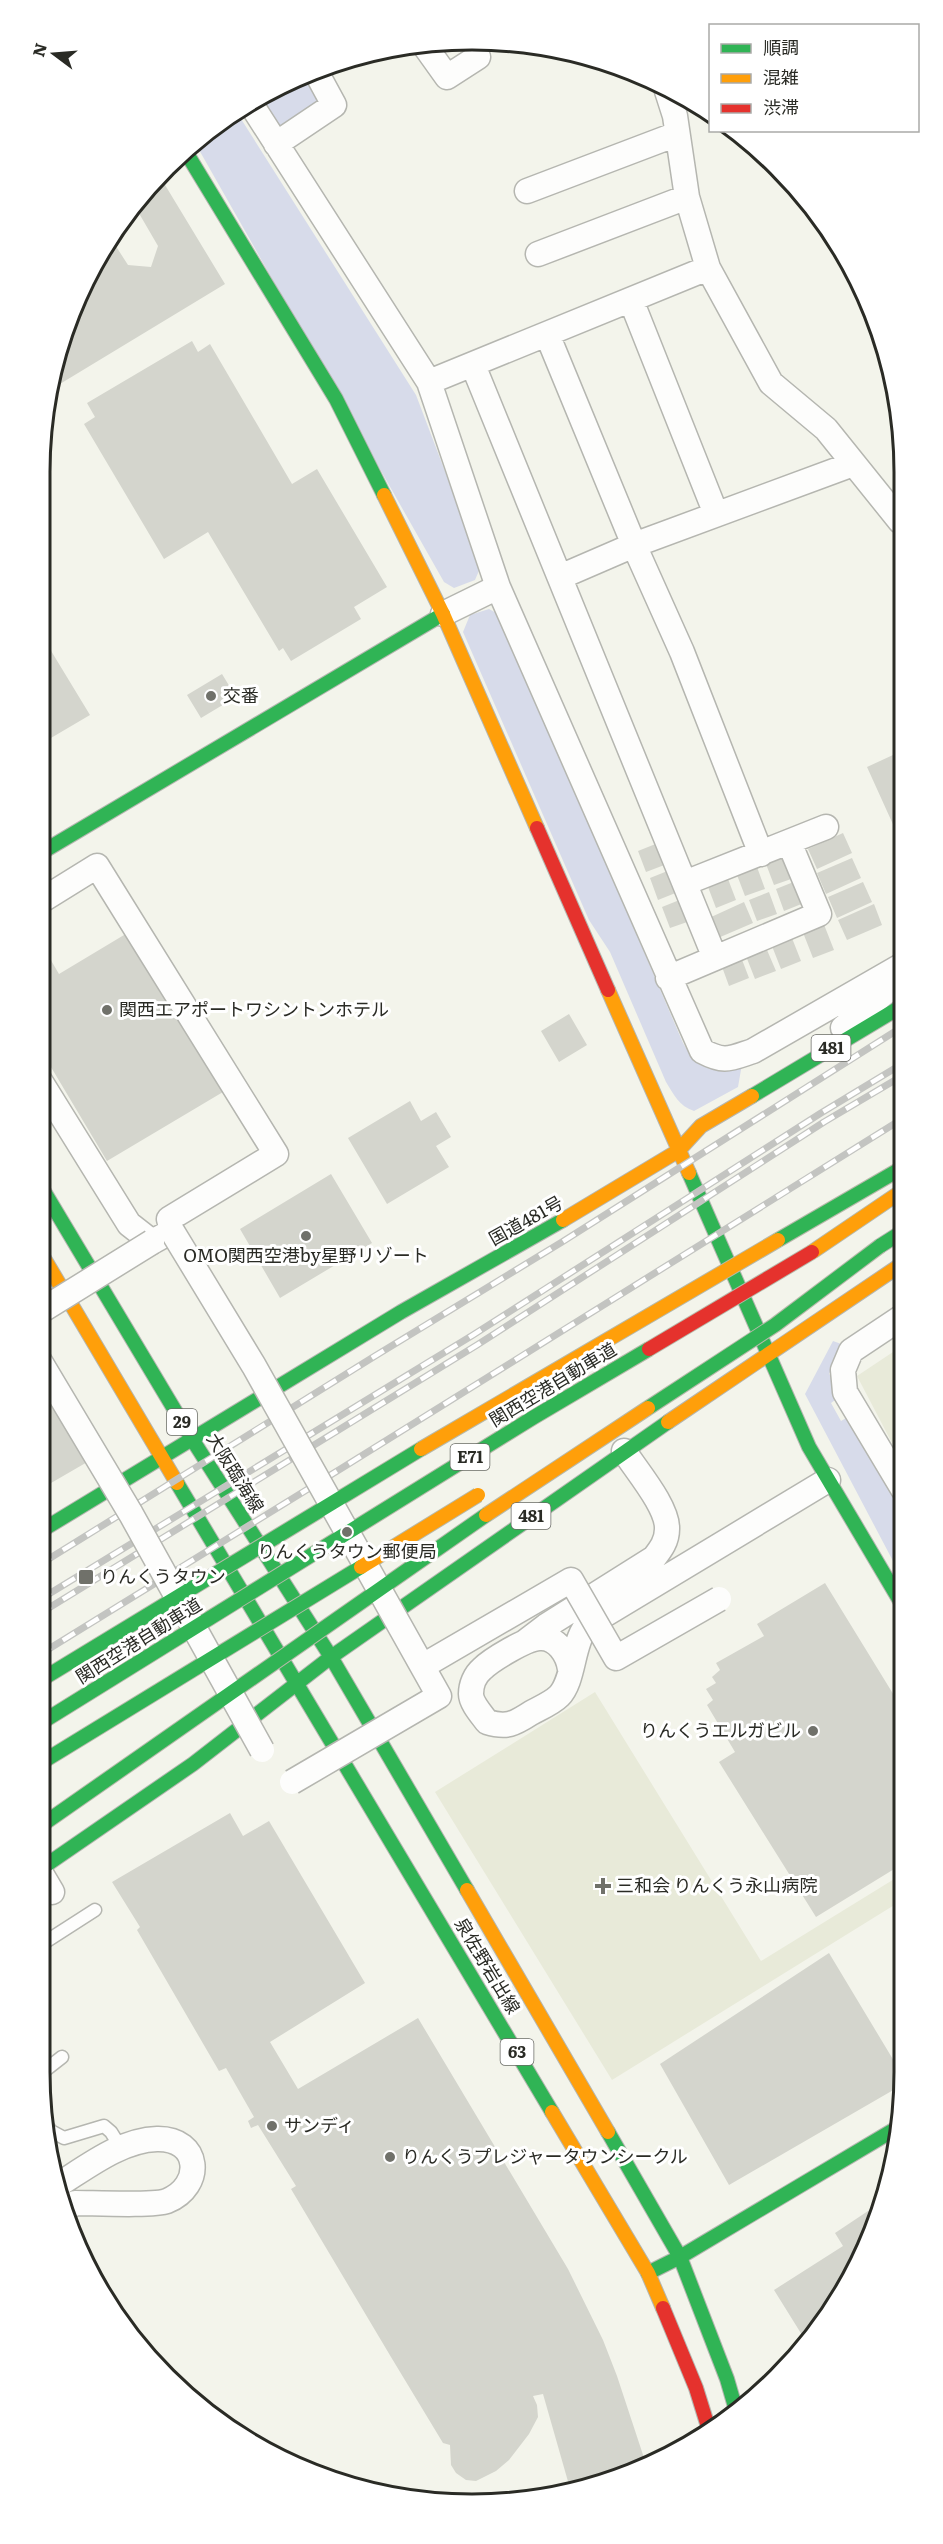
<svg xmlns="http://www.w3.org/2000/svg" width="943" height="2544" font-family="Literata,'Noto Sans JP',serif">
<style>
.built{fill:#e8ead9}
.green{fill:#d7dbea}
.building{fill:#d4d5cd}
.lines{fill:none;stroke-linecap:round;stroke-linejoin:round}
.lane-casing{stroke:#b5b6b0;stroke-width:15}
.street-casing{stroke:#b5b6b0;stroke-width:27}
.fast-casing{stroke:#b5b6b0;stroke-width:16}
.slow-casing{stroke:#b5b6b0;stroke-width:16}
.jam-casing{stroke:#b5b6b0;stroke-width:16}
.lane{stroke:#fdfdfc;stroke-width:12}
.street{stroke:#fdfdfc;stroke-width:24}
.fast{stroke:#30b455;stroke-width:14}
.slow{stroke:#ff9f0a;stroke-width:14}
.jam{stroke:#e5322d;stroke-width:14}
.rail-casing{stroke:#c3c4c1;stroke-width:7}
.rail{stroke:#fff;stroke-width:4.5;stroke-dasharray:14;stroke-linecap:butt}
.street-bridge-casing{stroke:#b5b6b0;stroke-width:27;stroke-linecap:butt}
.fast-bridge-casing{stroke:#b7b9aa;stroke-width:16;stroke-linecap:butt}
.slow-bridge-casing{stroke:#b7b9aa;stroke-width:16;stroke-linecap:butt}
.jam-bridge-casing{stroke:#b7b9aa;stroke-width:16;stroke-linecap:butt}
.street-bridge{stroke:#fdfdfc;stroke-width:24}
.fast-bridge{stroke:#30b455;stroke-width:14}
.slow-bridge{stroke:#ff9f0a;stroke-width:14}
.jam-bridge{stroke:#e5322d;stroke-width:14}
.poi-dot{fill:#70716a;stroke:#fff;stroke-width:2}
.labels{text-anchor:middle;stroke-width:6;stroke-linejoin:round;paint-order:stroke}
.shield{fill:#fff;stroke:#6a6b66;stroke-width:1.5}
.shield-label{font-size:16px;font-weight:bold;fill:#2a2b25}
.poi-label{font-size:18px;fill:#2a2b25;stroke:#fff;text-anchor:start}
.street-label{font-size:18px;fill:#2a2b25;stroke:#fff}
.rim{fill:none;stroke:#2a2b25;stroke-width:3}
</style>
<rect width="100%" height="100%" fill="#f3f4eb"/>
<path class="built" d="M902,1346L903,1464L857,1376Z
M595,1692L761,1961L904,1873V1899L612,2080L435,1792Z"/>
<path class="green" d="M307,73L322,98L319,105L279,129L258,96Z
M236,111L416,395L481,566L475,580L454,588L444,582L194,141Z
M489,609L500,615L683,1043C700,1073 711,1071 742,1064L738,1087L694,1111C679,1106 674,1095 666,1082L610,952L589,920L463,632L470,615Z
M833,1341L844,1345L837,1354L834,1371L829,1373L838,1398L831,1403L841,1421L848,1417L903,1507V1580L805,1394Z"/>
<path class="building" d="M159,175L225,284L50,390L54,359L84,280L110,237L128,265L151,267L158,246L133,203Z
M192,341L198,352L210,344L292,484L317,469L387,587L354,607L361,619L291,661L283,648L279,651L208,532L164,559L84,424L95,417L87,403Z
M39,631L90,715L39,745Z
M222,674L236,697L201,718L187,695Z
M893,755L901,773V842L867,767Z
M843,833L852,853L817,869L808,849Z
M658,843L667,864L646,872L638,851Z
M786,856L794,878L774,885L766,864Z
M852,858L861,878L826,894L817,873Z
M757,867L765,889L745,896L737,875Z
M670,870L678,892L658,900L650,878Z
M728,879L736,900L716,908L708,887Z
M796,881L804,903L784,911L776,889Z
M863,882L872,902L837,918L828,897Z
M769,892L777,914L757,921L749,900Z
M682,899L690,921L670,928L662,907Z
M744,902L753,923L718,938L709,918Z
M874,904L882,925L847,940L838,920Z
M823,922L834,950L813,958L802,930Z
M129,932L223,1092L107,1161L39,1047V940L59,974Z
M790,933L801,961L781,969L770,941Z
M764,943L776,971L755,979L744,951Z
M741,957L749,978L729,986L721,964Z
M569,1014L587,1045L559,1062L541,1031Z
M410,1101L421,1121L436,1112L451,1137L436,1146L449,1167L387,1204L348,1138Z
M331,1174L372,1243L280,1298L240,1229Z
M39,1393L47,1406L53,1401L89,1461L39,1490Z
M825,1583L903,1710L904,1863L816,1917L719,1762L735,1752L707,1705L713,1700L706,1689L716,1683L712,1677L720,1670L716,1663L764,1636L757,1624Z
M230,1813L243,1836L269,1821L365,1983L270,2042L298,2089L418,2018L568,2269L603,2340L617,2376L647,2467L637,2472L571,2492L543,2394L533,2396L537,2405L538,2417L529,2434L509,2460L496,2471L476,2481L466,2480L456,2473L451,2465L450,2445L443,2443L391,2357L291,2189L296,2186L258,2125L251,2128L248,2121L254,2117L226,2068L219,2071L137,1930L140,1927L112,1882Z
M829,1953L903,2076L902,2085L729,2185L660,2064Z
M883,2201L859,2264L815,2336L807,2343L774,2290L843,2246L835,2233Z"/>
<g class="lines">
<g class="lane-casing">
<path id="lane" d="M39,1946L95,1910
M39,2075L62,2057
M48,2127L51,2131L64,2138L104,2126L111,2132L121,2148"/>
</g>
<g class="street-casing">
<path id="street" d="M422,42L447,77L478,57
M667,91L675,116L687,197L708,268L771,383L826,429L900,521
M249,101L429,382L498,587L702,1051C725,1063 729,1059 753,1051L901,966
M276,144L334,105L315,70
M527,191L677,134
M538,254L687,197
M631,300L716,514
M547,334L634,545L682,652L761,854
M473,365L715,958
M429,382L708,268
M560,577L634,545L853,464
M443,614L498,587
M685,883L826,827
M39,902L97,866L276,1154L169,1219L172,1231L152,1242L129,1224L39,1079
M668,978L819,914L789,842
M843,1028L901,979
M902,1317L851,1351L843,1370L845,1392L903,1489
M525,1642L546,1626L654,1558C661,1549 667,1541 667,1529C668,1507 636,1470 624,1451
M570,1669C568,1655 557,1637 540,1638C527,1638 491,1660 482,1669C475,1675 471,1685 471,1694C471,1703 482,1715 487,1722C507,1728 514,1724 531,1713C540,1708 552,1703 559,1696C574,1681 572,1645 586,1626L828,1480
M39,1870L52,1892
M58,2185C87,2167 121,2140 157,2139C201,2138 204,2186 167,2201C153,2206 93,2203 75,2203L62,2211"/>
</g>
<g class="fast-casing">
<path id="fast" d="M184,149L336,399L384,495
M39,854L443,614
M752,1096L902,1006
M689,1173L809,1447L903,1606
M39,1183L192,1439L331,1657L467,1890
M880,1246L902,1232
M177,1483L552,2112
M39,1532L401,1312L563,1220
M39,1870L193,1764L331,1657L668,1422
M608,2132L680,2257L727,2379L736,2410
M648,2273L680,2257L897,2128"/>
</g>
<g class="slow-casing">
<path id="slow" d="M384,495L443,614L537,828
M608,990L689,1173
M563,1220L678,1151L701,1126L752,1096
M39,1250L177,1483
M668,1422L902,1264
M467,1890L608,2132
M552,2112L648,2273L663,2308"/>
</g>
<g class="jam-casing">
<path id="jam" d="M537,828L608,990
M663,2308L696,2388L710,2433"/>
</g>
<use href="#lane" class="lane"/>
<use href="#street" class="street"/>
<use href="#fast" class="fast"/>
<use href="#slow" class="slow"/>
<use href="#jam" class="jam"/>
<g class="rail-casing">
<path id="rail" d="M39,1565L375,1356L562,1242L902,1027
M39,1600L473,1335L821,1113L902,1064
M39,1614L477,1345L824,1122L902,1076
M39,1655L342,1468L902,1119"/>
</g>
<use href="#rail" class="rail"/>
<g class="street-bridge-casing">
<path id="street-bridge" d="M172,1231L254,1366L439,1696L292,1782
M39,1312L152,1242
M39,1360L131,1514L262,1750
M423,1666L571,1580L616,1658L719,1599"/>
</g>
<g class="fast-bridge-casing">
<path id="fast-bridge" d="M778,1240L902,1168
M648,1408L775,1325L880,1246
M39,1681L421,1449
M39,1724L534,1417L649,1349
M39,1764L361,1567
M39,1827L486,1515"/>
</g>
<g class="slow-bridge-casing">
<path id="slow-bridge" d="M812,1252L902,1191
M421,1449L778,1240
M486,1515L648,1408
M361,1567L478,1495"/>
</g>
<g class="jam-bridge-casing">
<path id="jam-bridge" d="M649,1349L812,1252"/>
</g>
<use href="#street-bridge" class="street-bridge"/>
<use href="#fast-bridge" class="fast-bridge"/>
<use href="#slow-bridge" class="slow-bridge"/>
<use href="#jam-bridge" class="jam-bridge"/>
</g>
<g class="poi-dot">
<circle cx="211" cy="696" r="6"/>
<circle cx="107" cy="1010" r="6"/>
<circle cx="306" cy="1236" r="6"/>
<circle cx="347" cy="1532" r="6"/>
<rect x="78" y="1569" width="16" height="16" rx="3"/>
<circle cx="813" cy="1731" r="6"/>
<path d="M600 1877h6v6h6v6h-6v6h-6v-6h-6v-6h6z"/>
<circle cx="272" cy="2126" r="6"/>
<circle cx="390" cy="2157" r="6"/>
</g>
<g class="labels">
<g class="shield">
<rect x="811.5" y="1035" width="39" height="26" rx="4.5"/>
<rect x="167" y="1409" width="30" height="26" rx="4.5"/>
<rect x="450.5" y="1444" width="39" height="26" rx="4.5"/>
<rect x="511.5" y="1503" width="39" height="26" rx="4.5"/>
<rect x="500.5" y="2039" width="33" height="26" rx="4.5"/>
</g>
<g class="shield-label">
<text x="831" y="1054">481</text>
<text x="182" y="1428">29</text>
<text x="470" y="1463">E71</text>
<text x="531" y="1522">481</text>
<text x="517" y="2058">63</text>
</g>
<g class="poi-label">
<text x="223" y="702">交番</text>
<text x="119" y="1016">関西エアポートワシントンホテル</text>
<text x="306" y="1262" text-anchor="middle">OMO関西空港by星野リゾート</text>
<text x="347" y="1558" text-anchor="middle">りんくうタウン郵便局</text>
<text x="100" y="1583">りんくうタウン</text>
<text x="801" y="1737" text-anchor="end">りんくうエルガビル</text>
<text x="616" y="1892">三和会 りんくう永山病院</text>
<text x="284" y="2132">サンディ</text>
<text x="402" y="2163">りんくうプレジャータウンシークル</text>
</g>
<g class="street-label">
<text transform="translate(526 1221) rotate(-29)" y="6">国道481号</text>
<text transform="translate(553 1385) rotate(-31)" y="6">関西空港自動車道</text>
<text transform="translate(235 1473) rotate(58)" y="6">大阪臨海線</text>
<text transform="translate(139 1641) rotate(-32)" y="6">関西空港自動車道</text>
<text transform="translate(487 1966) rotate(59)" y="6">泉佐野岩出線</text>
</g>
</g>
<path d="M0 0H943V2544H0ZM472 50H472A422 422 0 0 1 894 472V2072A422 422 0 0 1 472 2494H472A422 422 0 0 1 50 2072V472A422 422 0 0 1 472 50Z" fill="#fff" fill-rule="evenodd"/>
<path class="rim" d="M472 50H472A422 422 0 0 1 894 472V2072A422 422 0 0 1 472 2494H472A422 422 0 0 1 50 2072V472A422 422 0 0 1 472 50Z"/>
<rect x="709" y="24" width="210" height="108" fill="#ffffff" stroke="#aaaaa8" stroke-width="1.5"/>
<rect x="721" y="44" width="30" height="9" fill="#30b455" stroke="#aaaaa8" stroke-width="1.5"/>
<text x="763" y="54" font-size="18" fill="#2a2b25">順調</text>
<rect x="721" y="74" width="30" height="9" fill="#ff9f0a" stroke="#aaaaa8" stroke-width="1.5"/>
<text x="763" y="84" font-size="18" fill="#2a2b25">混雑</text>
<rect x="721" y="104" width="30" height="9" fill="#e5322d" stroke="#aaaaa8" stroke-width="1.5"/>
<text x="763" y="114" font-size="18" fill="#2a2b25">渋滞</text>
<g transform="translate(54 54) rotate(286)" stroke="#ffffff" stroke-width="4.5" paint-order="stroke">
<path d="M0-4.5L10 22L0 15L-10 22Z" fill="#2a2b25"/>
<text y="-9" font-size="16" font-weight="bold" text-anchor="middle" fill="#2a2b25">N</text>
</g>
</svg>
